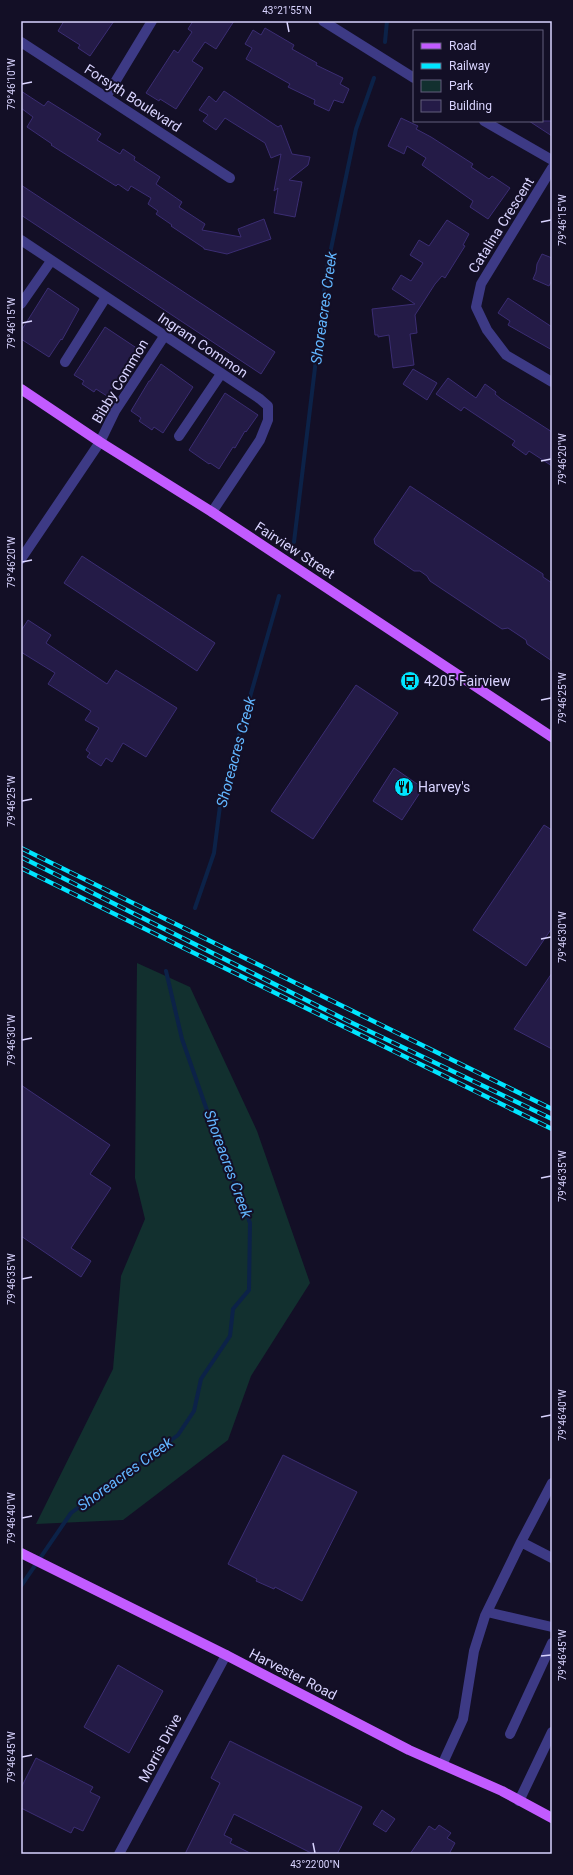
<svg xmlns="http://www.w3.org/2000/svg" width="573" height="1875" font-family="Roboto,sans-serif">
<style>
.green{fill:#12302f}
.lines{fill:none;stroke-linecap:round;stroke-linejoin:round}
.stream{stroke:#0c2248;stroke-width:4}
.building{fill:#241b47;stroke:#3b2d73}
.minor{stroke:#3d3a85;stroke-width:10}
.major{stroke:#c25bff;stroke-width:10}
.rail-casing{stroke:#00e5ff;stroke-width:4.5}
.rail{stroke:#130f26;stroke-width:3;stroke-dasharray:9;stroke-linecap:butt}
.ticks{fill:none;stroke:#d9d4ff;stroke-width:1.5}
.labels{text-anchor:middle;stroke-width:4;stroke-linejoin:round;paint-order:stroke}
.street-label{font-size:14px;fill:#d9d4ff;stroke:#130f26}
.poi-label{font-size:14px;fill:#d9d4ff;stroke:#130f26;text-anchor:start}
.water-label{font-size:15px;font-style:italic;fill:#62b6ff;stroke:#130f26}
.neatline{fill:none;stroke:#d9d4ff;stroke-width:1.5}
.ticks-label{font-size:10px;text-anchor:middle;fill:#d9d4ff}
</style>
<rect width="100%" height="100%" fill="#130f26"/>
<path class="green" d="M137,963L190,987L257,1131L310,1283L251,1376L228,1440L123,1520L36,1524L113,1369L121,1276L145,1219L135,1178Z"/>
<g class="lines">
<path class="stream" d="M385,42L387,21
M294,542L327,268L356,129L374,78
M195,908L214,853L221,798L279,596
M21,1586L71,1513L178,1435L194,1411L201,1379L230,1336L233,1309L249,1290L250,1223L210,1119L182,1039L166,971"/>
</g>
<path class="building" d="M64,21H114L90,56L78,48L80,45L58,31Z
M193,21H234L216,49L205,42L192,61L203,68L176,109L160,99L159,101L146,93L174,50L178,53L192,32L188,29Z
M265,28L294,45L292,49L317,63L316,65L343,78L340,84L349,89L343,103L334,100L329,111L314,104L315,100L288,87L290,84L246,59L252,48L245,44L253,30L261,35Z
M21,91L44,106L48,101L88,126L101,134L97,140L120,154L123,149L135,157L134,160L160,177L156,184L182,202L179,207L205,224L202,230L241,237L238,229L264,219L271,239L227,254L204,249V248L171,226L172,225L156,214L158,211L148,204L151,198L131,186L128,191L118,184L116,186L51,145L52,144L27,127L33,117L21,108Z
M224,91L278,127L281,125L292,154L310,157L308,165L289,180L302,182L295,217L274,213L278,188L274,191L281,154L271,158L265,143L225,118L216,130L203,121L208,115L199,110L209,96L216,102Z
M401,118L418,126L416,129L431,137L473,164L471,167L489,179L492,176L510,188L488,219L470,207L473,201L422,165L426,158L407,146L404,154L388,146Z
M529,121H552V136Z
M21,185L275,352L261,374L21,215Z
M447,220L469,234L463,245L465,246L445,278L442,276L435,284L415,315L417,333L410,334L414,365L393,368L389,335L378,337V335H375L372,309L415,304L392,289L401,275L411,281L423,263L410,255L419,240L429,246Z
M542,254L552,258V280L549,286L533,279L536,272L537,264Z
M48,288L79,309L62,340L61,339L49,357L21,339V331Z
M508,298L552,327V350L508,325L510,321L498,313Z
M105,327L138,349L107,396L96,389L94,392L82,384L84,381L74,375Z
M161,364L193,387L163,433L154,427L152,430L139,421L141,418L131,411L149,381H150Z
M413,369L437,383L427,400L403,384Z
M448,378L476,398L485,384L496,392L495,394L501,399L552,432V466L529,451L526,455L512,445L515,441L464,407L461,411L436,394Z
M225,393L258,415L246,432L245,431L235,448L233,447L219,469L210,463L209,464L189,450Z
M410,486L543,574V577L552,583V661L527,644L526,640L508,628L502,629L430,581L427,576L420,571H414L375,544L374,539Z
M82,556L215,643L197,671L64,583Z
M28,620L51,635L46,643L107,684L116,670L177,708L146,757L123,743L112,762L106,758L101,766L87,757L90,753L86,750L99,728L85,720L91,711L48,684L55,673L21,652V631Z
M356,685L398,713L313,839L271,811Z
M394,768L423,788L402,820L373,801Z
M544,825L552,830V928L526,966L473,930Z
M552,973V1049L514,1029Z
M21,1085L110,1145L90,1174L111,1188L71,1248L91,1261L81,1277L21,1236Z
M283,1455L357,1492L302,1601L275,1587L274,1589L256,1581L257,1579L228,1564Z
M118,1665L163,1691L129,1753L84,1727Z
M230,1741L362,1807L337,1854H313L234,1814L224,1835L232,1839L230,1843L252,1854H185L220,1783L211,1778Z
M36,1758L93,1787L90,1792L100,1797L83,1831L74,1827L71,1833L21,1808V1788Z
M382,1810L395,1819L386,1832L373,1824Z
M439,1825L451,1833L447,1838L455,1843L449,1854H410L429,1826L435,1830Z"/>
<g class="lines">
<path class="minor" d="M323,21L414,78
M21,42L230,178
M106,97L152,21
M484,121L552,160
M552,168L481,284L476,307L487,330L506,355L552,382
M21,240L260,399L268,406V420L260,440L212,512
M21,304L51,261
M65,362L106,297
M179,436L221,374
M21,559L100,442L115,411L165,335
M521,1542L552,1483
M487,1612L552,1627
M510,1734L552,1643
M442,1765L463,1719L474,1651L485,1616L521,1542L552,1558
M519,1801L552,1732
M119,1854L226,1655"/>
<path class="major" d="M21,389L100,442L212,512L552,737
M21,1553L226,1655L409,1750L502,1791L552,1818"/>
<g class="rail-casing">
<path id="rail" d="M21,848L552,1109
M21,857L346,1020L552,1119
M21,868L552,1129"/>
</g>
<use href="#rail" class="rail"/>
</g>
<path class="ticks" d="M287,22L289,32M22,84L32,82M541,222L551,220M22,323L32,321M541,461L551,459M22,562L32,560M541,700L551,698M22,801L32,799M541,939L551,937M22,1040L32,1038M541,1178L551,1176M22,1279L32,1277M541,1417L551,1415M22,1518L32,1516M541,1656L551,1655M22,1757L32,1755M313,1843L315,1853"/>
<defs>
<g id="bus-disc" transform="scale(1)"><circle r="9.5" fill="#00e5ff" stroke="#130f26"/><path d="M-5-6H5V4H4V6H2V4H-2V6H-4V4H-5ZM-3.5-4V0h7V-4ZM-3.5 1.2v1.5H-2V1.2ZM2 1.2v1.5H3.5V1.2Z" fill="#111"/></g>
<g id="restaurant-disc" transform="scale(1)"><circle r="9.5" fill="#00e5ff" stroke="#130f26"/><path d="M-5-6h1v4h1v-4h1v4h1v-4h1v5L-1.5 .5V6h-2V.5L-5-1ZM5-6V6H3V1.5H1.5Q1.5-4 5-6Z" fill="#111"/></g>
</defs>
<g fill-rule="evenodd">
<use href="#bus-disc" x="410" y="681"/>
<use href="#restaurant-disc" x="404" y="787"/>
</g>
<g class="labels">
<g class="street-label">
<text transform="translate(133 98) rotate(33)" y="5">Forsyth Boulevard</text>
<text transform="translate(501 225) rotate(-58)" y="5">Catalina Crescent</text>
<text transform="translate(203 345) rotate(34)" y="5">Ingram Common</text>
<text transform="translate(120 381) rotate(-59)" y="5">Bibby Common</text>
<text transform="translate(295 550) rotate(33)" y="5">Fairview Street</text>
<text transform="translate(293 1674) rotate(27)" y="5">Harvester Road</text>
<text transform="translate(160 1748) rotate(-62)" y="5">Morris Drive</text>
</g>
<g class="poi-label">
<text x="424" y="686">4205 Fairview</text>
<text x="418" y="792">Harvey's</text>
</g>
<g class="water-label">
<text transform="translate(324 308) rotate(-82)" y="5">Shoreacres Creek</text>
<text transform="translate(236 752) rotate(-75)" y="5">Shoreacres Creek</text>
<text transform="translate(228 1164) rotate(70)" y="5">Shoreacres Creek</text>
<text transform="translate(125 1474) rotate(-36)" y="5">Shoreacres Creek</text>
</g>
</g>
<rect width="573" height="1875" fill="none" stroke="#130f26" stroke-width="44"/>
<rect x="413" y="30" width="130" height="92" fill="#130f26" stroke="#625e7d"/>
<rect x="421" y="43" width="20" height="6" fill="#c25bff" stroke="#625e7d"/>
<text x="449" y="50" font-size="12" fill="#d9d4ff">Road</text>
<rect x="421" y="63" width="20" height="6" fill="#00e5ff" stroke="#625e7d"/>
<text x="449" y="70" font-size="12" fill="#d9d4ff">Railway</text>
<rect x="421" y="80" width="20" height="12" fill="#12302f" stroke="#625e7d"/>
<text x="449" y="90" font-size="12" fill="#d9d4ff">Park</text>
<rect x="421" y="100" width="20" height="12" fill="#241b47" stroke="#625e7d"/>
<text x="449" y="110" font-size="12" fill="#d9d4ff">Building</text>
<rect x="22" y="22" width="529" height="1831" class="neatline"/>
<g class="ticks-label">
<text x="287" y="14">43°21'55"N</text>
<text transform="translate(11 84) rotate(-90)" y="4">79°46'10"W</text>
<text transform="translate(562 220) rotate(-90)" y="4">79°46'15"W</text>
<text transform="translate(11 323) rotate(-90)" y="4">79°46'15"W</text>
<text transform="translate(562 459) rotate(-90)" y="4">79°46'20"W</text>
<text transform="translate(11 562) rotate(-90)" y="4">79°46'20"W</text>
<text transform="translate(562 698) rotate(-90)" y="4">79°46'25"W</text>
<text transform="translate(11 801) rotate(-90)" y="4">79°46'25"W</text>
<text transform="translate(562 937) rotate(-90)" y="4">79°46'30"W</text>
<text transform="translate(11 1040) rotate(-90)" y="4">79°46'30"W</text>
<text transform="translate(562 1176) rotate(-90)" y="4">79°46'35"W</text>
<text transform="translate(11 1279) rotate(-90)" y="4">79°46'35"W</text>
<text transform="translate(562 1415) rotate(-90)" y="4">79°46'40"W</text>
<text transform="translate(11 1518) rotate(-90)" y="4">79°46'40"W</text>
<text transform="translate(562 1655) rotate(-90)" y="4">79°46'45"W</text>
<text transform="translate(11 1757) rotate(-90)" y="4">79°46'45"W</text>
<text x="315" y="1868">43°22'00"N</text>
</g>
</svg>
